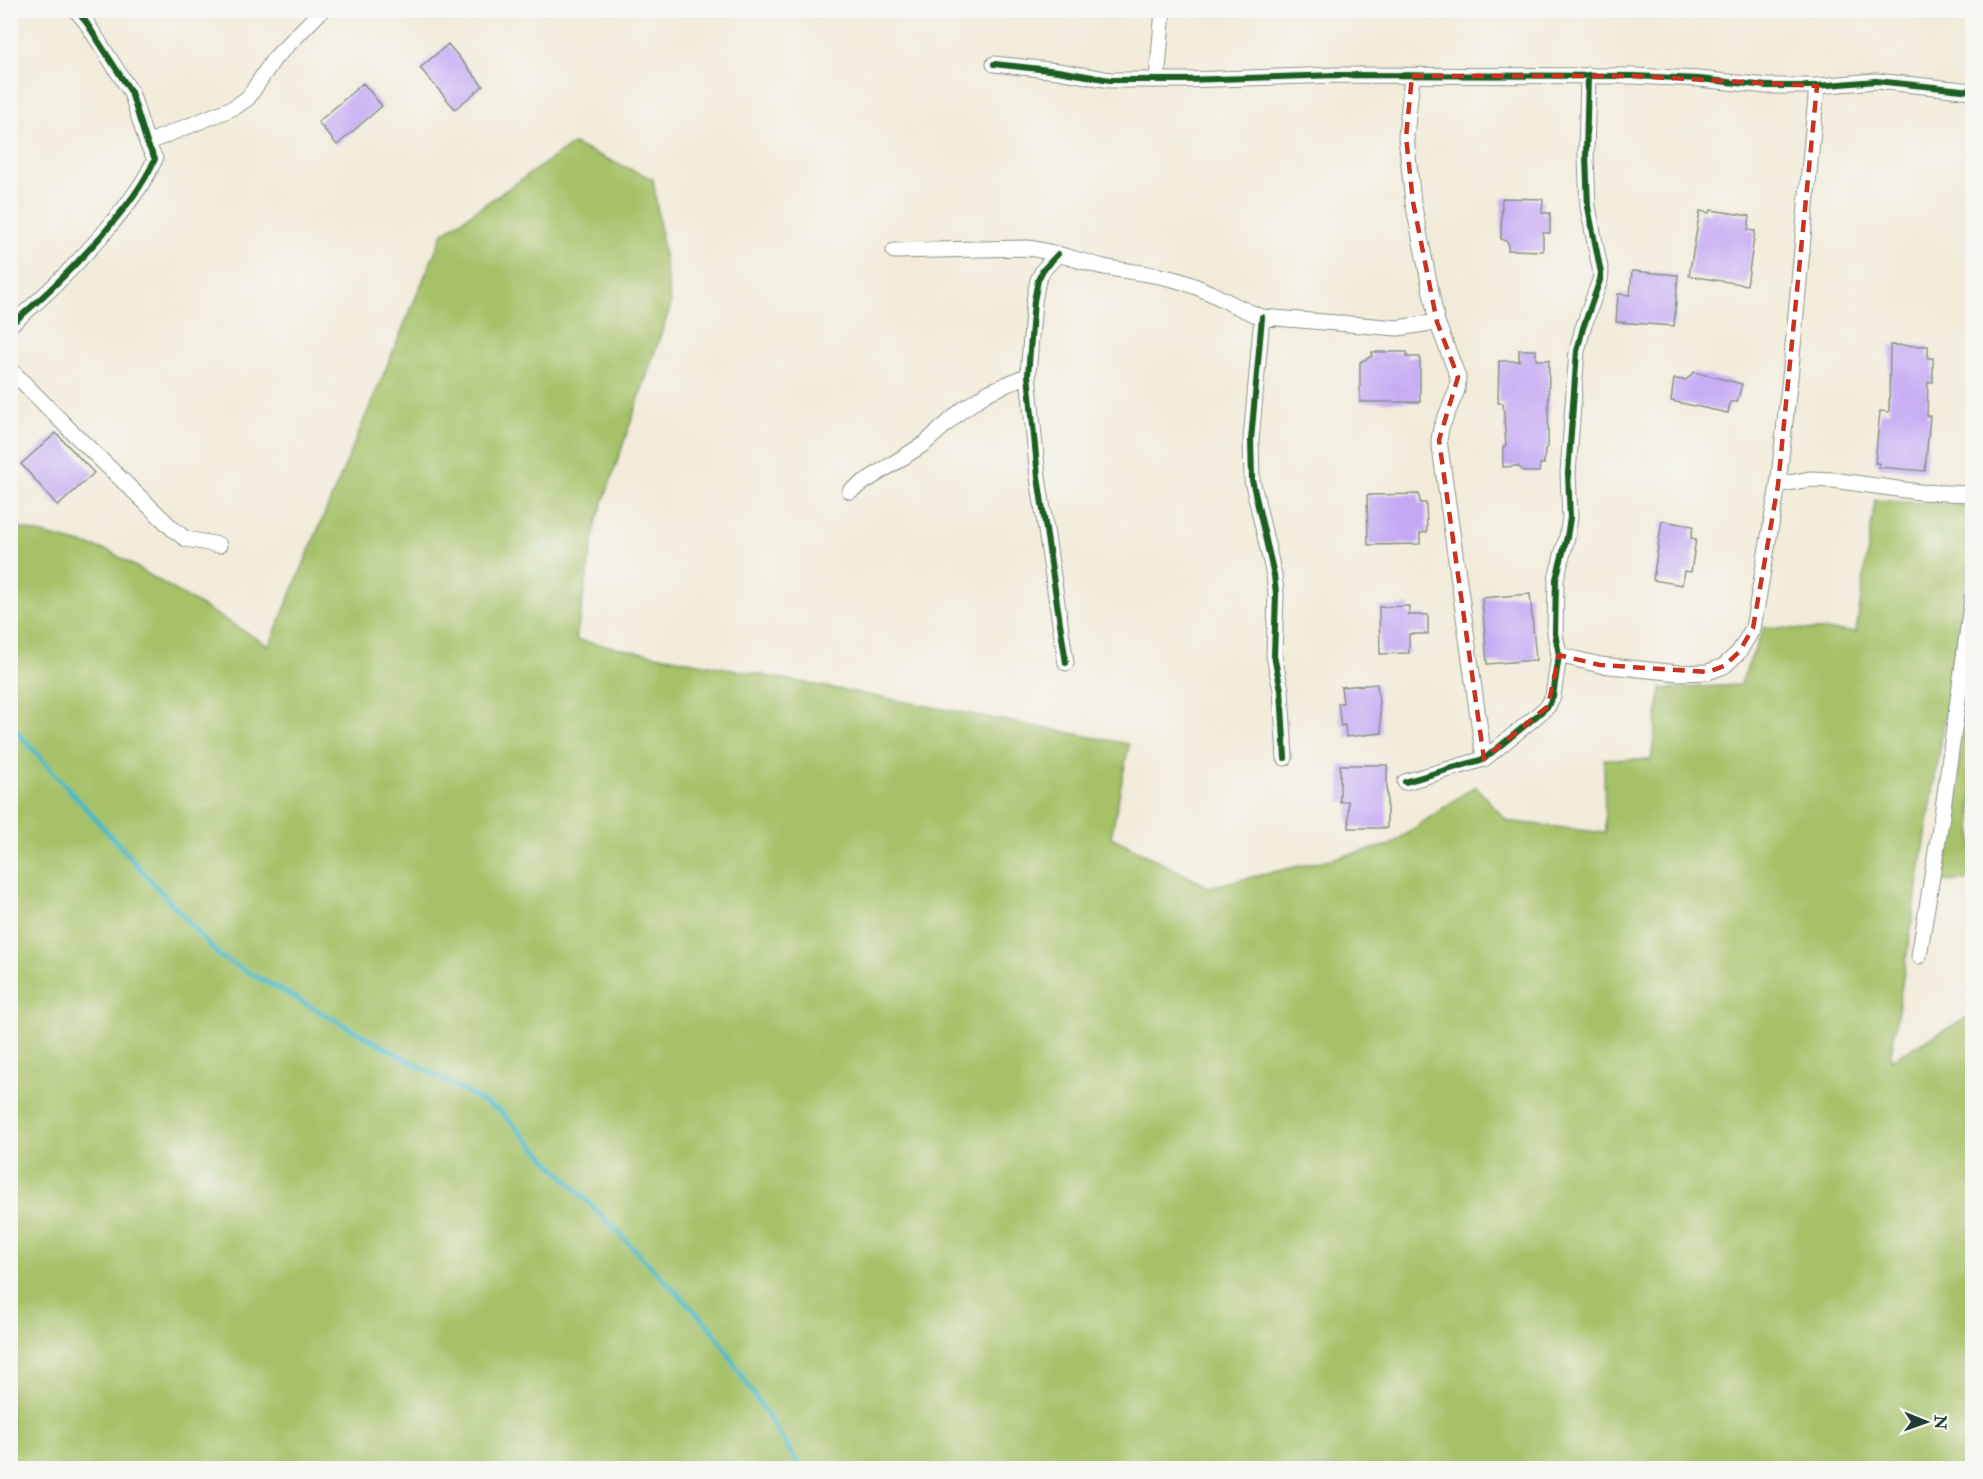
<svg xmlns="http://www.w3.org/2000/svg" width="1983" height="1479" font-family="'IM FELL Double Pica',serif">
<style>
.green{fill:#a6c167;stroke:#627f4e;stroke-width:1.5}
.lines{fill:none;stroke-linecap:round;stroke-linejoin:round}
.stream{stroke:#4cbac5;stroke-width:5}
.building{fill:#c3a9f4}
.minor-casing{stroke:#889486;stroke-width:17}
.minor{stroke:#fff;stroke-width:15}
.cycleway-casing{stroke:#f6f6f2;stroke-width:10}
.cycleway{stroke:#1b5e20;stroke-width:6}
.marked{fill:none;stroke:#c8321e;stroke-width:4.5;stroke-dasharray:12 8;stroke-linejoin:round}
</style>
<rect width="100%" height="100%" fill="#f6f6f2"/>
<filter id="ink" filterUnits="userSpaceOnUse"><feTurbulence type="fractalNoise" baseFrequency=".0167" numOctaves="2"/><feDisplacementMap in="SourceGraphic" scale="12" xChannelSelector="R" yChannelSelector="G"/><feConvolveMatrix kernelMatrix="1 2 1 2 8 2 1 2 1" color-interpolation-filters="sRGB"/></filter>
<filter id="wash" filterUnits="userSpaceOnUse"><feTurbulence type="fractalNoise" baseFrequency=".008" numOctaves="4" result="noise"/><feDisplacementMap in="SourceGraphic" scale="24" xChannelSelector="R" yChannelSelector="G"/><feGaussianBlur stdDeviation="1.35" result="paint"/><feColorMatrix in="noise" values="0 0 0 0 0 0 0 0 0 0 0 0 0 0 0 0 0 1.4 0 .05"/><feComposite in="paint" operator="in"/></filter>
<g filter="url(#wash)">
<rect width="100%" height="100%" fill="#f2ebd9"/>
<path class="green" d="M573,144L653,179L671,305L596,523L576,640L1129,744L1111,837L1209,887L1390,845L1475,786L1507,821L1605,833L1604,759L1651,760L1661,689L1740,685L1764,627L1856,632L1875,500L1972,506V548L1890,1060L1972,1015V1468H11V526L109,551L269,646L443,233Z
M1972,662V880L1944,882Z"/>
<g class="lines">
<path class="stream" d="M10,724L219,956L500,1111L712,1329L801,1468"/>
</g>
<g id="blocks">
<path class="building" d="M448,44L483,86L455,109L420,68Z
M363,83L382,106L337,145L318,122Z
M1502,198L1543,199L1542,213H1550V233H1543V251L1508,250V242L1501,239Z
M1711,210L1750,216L1748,230L1755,231L1747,285L1689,276L1700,211L1709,213Z
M1632,271L1678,275L1674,326L1616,322L1618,294L1630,295Z
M1890,345L1928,346V358H1933V382H1928L1927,416H1930L1925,471L1878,467L1879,463H1875L1880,411L1889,412Z
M1519,350H1536V360H1549L1548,447L1545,449L1544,464H1540L1539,472H1524L1518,466L1503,467V447L1506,446L1503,403H1498L1499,361H1519Z
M1372,352H1407V357H1420V402H1360V362L1372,356Z
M1694,372L1742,384L1737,402H1730L1728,413L1671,401L1674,379L1686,380Z
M56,433L94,473L58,506L21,464Z
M1419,494L1420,503H1426L1427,532L1420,533V544L1368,545L1367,495Z
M1662,521L1693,526L1691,538L1696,539L1691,572L1684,571L1682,585L1653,580Z
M1530,594L1536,660L1487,664L1482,598Z
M1409,606V615H1428V634H1409V653L1380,654L1379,607Z
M1377,684L1382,733L1346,737L1345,725L1341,726L1338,703H1343L1341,687Z
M1340,765H1387V828H1349L1348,801L1340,802Z"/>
</g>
</g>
<g filter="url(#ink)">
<use href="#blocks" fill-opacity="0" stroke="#889486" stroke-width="1.5"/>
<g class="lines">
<g class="minor-casing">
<path id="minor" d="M994,64L1058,71L1110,80H1185L1336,75L1633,76L1699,79L1767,86H1817L1876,81L1972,91
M1412,76L1406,137L1413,202L1437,322L1458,377L1457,390L1441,428L1439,440L1484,759
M1157,80L1163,10
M147,143L235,107L248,98L274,59L322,10
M894,251L1027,248C1054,251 1078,261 1104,267C1134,273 1165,274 1194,286C1218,295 1238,309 1262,317L1398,328L1437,322
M1058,254L1043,270L1038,280L1034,301L1028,375L1038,477L1066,663
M1262,317L1251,440L1252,480L1274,575L1276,594L1274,656L1281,690L1285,758
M10,325C45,297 73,268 103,234C123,210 142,188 155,159L147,143L131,92L86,22L76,10
M10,369L69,429L174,530L186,539L219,545
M1778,485L1810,479L1833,480L1919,492L1972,494
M850,491L924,444L962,410L987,393L1028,375
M1559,655L1600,665L1679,673L1708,672L1724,666L1739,652L1753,628L1778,485L1791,368L1817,86
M1405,782L1484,759L1533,719L1548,706L1553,696L1559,655L1555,633L1556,579L1567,537L1570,518L1568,473L1577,351L1583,328L1600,280L1601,273L1588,207L1586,156L1588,75
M1919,956L1942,815L1972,599"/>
</g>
<use href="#minor" class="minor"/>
<g class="cycleway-casing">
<path id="cycleway" d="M994,64L1058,71L1110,80H1185L1336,75L1633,76L1699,79L1767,86H1817L1876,81L1972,91
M1058,254L1043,270L1038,280L1034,301L1028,375L1038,477L1066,663
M1262,317L1251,440L1252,480L1274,575L1276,594L1274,656L1281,690L1285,758
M10,325C45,297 73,268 103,234C123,210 142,188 155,159L147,143L131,92L86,22L76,10
M1405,782L1484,759L1533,719L1548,706L1553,696L1559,655L1555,633L1556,579L1567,537L1570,518L1568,473L1577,351L1583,328L1600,280L1601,273L1588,207L1586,156L1588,75"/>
</g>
<use href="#cycleway" class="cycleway"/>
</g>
</g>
<path class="marked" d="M1412,76H1633L1817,86L1778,485L1753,628L1739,652L1724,666L1708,672L1600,665L1559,655L1548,706L1484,759L1439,440L1458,377L1437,322L1413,202L1406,137Z"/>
<rect width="1983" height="1479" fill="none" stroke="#f6f6f2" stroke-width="36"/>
<g transform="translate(1926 1422) rotate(91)" stroke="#f6f6f2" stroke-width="4.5" paint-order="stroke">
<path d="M0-4.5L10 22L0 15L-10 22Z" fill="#1f3d34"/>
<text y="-9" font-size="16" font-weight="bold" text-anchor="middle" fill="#1f3d34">N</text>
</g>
</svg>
